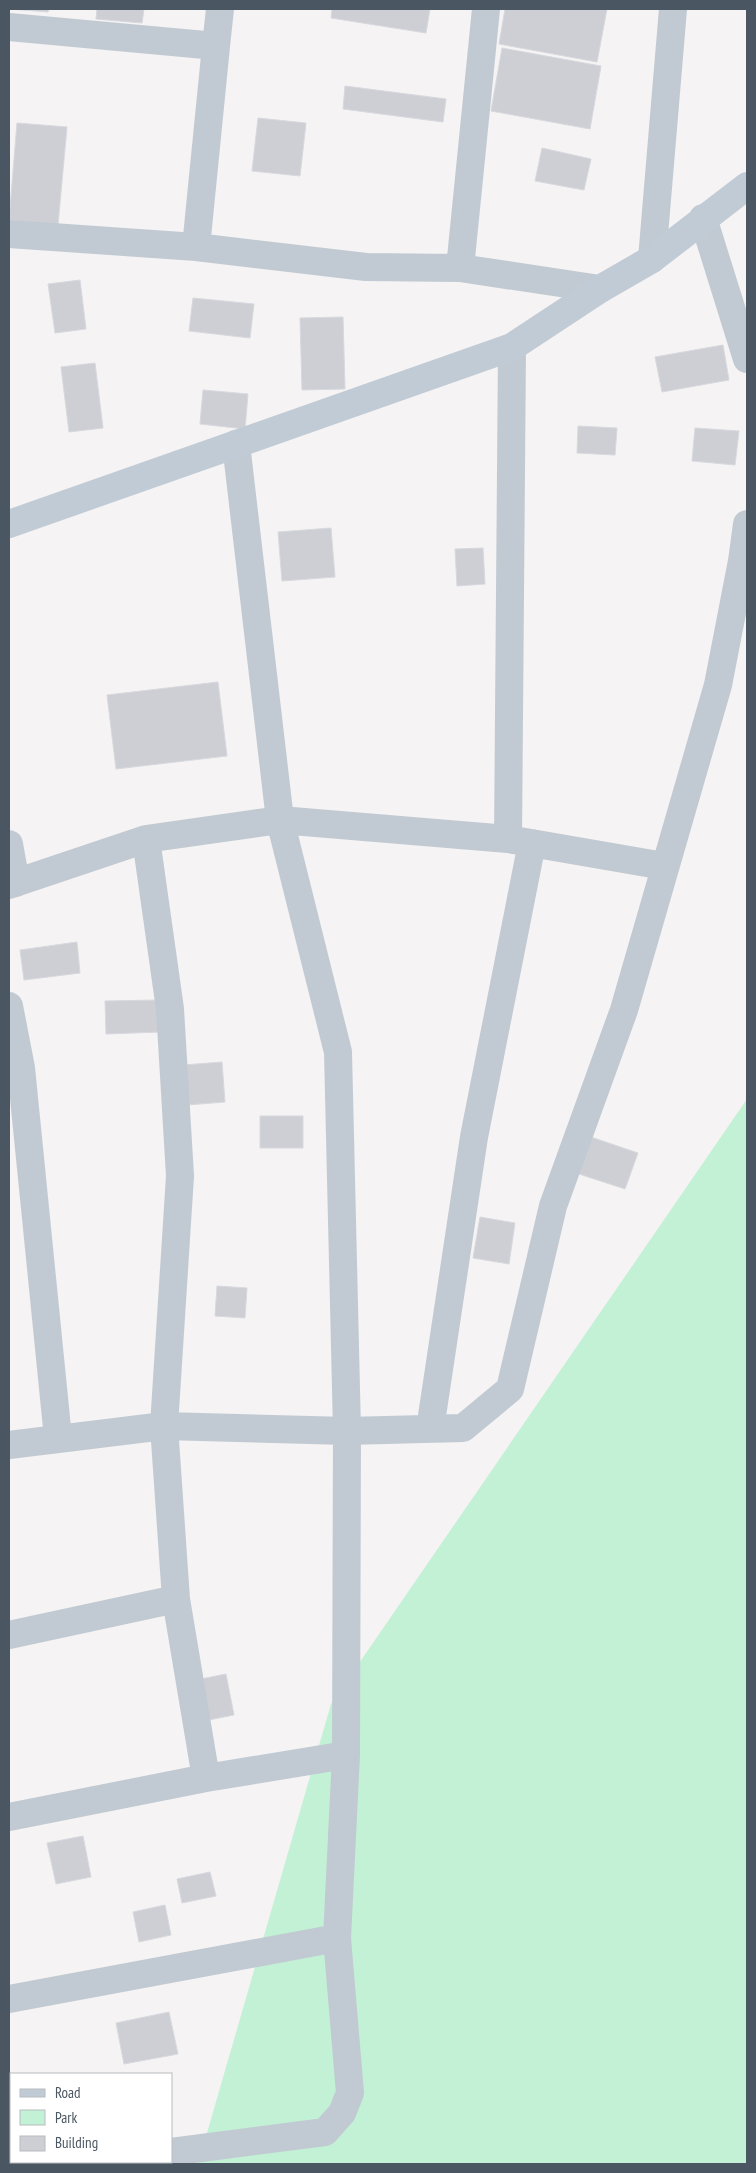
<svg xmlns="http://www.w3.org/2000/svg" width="756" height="2173" font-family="'PT Sans Narrow',sans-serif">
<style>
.green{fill:#c3f1d5}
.building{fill:#cdcfd5;stroke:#d7d9de}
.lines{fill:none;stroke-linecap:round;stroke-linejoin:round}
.street{stroke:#c1cad2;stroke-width:28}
.secondary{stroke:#c1cbd6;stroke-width:28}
</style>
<rect width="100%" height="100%" fill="#f5f3f3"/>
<path class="green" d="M747,1099V2164H198L331,1704Z"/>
<path class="building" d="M10,9H49L48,12Z
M97,9H144L142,23L96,19Z
M332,9H430L426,33L331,18Z
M505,9H607L597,62L499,44Z
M502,48L601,66L590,129L491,111Z
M345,86L446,99L443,122L343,109Z
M258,118L306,123L300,176L252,171Z
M17,123L67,127L58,225L9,220Z
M542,148L591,159L584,190L535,181Z
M80,280L86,329L55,333L48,284Z
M193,298L254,304L250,338L189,331Z
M343,317L345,389L302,390L300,318Z
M723,345L729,380L662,392L655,357Z
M95,363L103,428L69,432L61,367Z
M203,390L248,394L245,429L200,424Z
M578,426L617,428L615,455L577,453Z
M695,428L739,431L735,465L692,461Z
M331,528L335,577L282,581L278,532Z
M483,548L485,584L457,586L455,549Z
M218,682L227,756L116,769L107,695Z
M77,942L80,973L24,980L20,950Z
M159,1000L160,1032L106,1034L105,1001Z
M222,1062L225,1102L187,1105L184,1065Z
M260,1116H303V1148H260Z
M588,1136L638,1153L625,1189L576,1173Z
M480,1217L515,1223L509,1264L473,1258Z
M217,1286L247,1288L245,1318L215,1316Z
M226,1674L234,1715L209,1720L201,1679Z
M83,1836L91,1877L56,1884L47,1843Z
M210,1872L216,1896L182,1903L177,1879Z
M165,1905L171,1935L139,1942L133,1912Z
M169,2012L178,2054L124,2064L116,2023Z"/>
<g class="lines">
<path class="street" d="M9,27L216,46L196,247
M216,46L220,9
M703,218L747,359
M9,234L196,247L366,267L460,268L600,289
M652,259L673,9
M460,268L486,9
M146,839L170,1009L180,1176L164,1426L176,1599L206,1778
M508,839L512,347
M9,844L16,883
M9,885L146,839L280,820L508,839L664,866
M9,1006L21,1068L58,1438
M430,1429L474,1137L532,843
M9,1445L164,1426L347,1431L463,1428L510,1389L553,1206L624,1010L718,685L742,561L747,524
M9,1635L176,1599
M9,1817L206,1778L346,1755
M9,1999L337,1938
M171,2152L325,2132L342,2113L350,2093L337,1938L346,1755L347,1431L338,1052L280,820L236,444
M73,2164L93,2162"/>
<path class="secondary" d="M9,524L512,347L600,289L652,259L747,186"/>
</g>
<rect width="756" height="2173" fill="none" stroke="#4a5661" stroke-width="20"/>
<rect x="10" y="2073" width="162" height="90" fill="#ffffff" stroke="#b7bbc0"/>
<rect x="20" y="2089" width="25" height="8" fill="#c1cbd6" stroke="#b7bbc0"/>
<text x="55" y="2098" font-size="15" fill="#4a5661">Road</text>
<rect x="20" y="2110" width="25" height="15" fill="#c3f1d5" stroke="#b7bbc0"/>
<text x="55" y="2123" font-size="15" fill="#4a5661">Park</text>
<rect x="20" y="2136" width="25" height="15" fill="#cdcfd5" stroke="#b7bbc0"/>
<text x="55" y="2148" font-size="15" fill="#4a5661">Building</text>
</svg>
